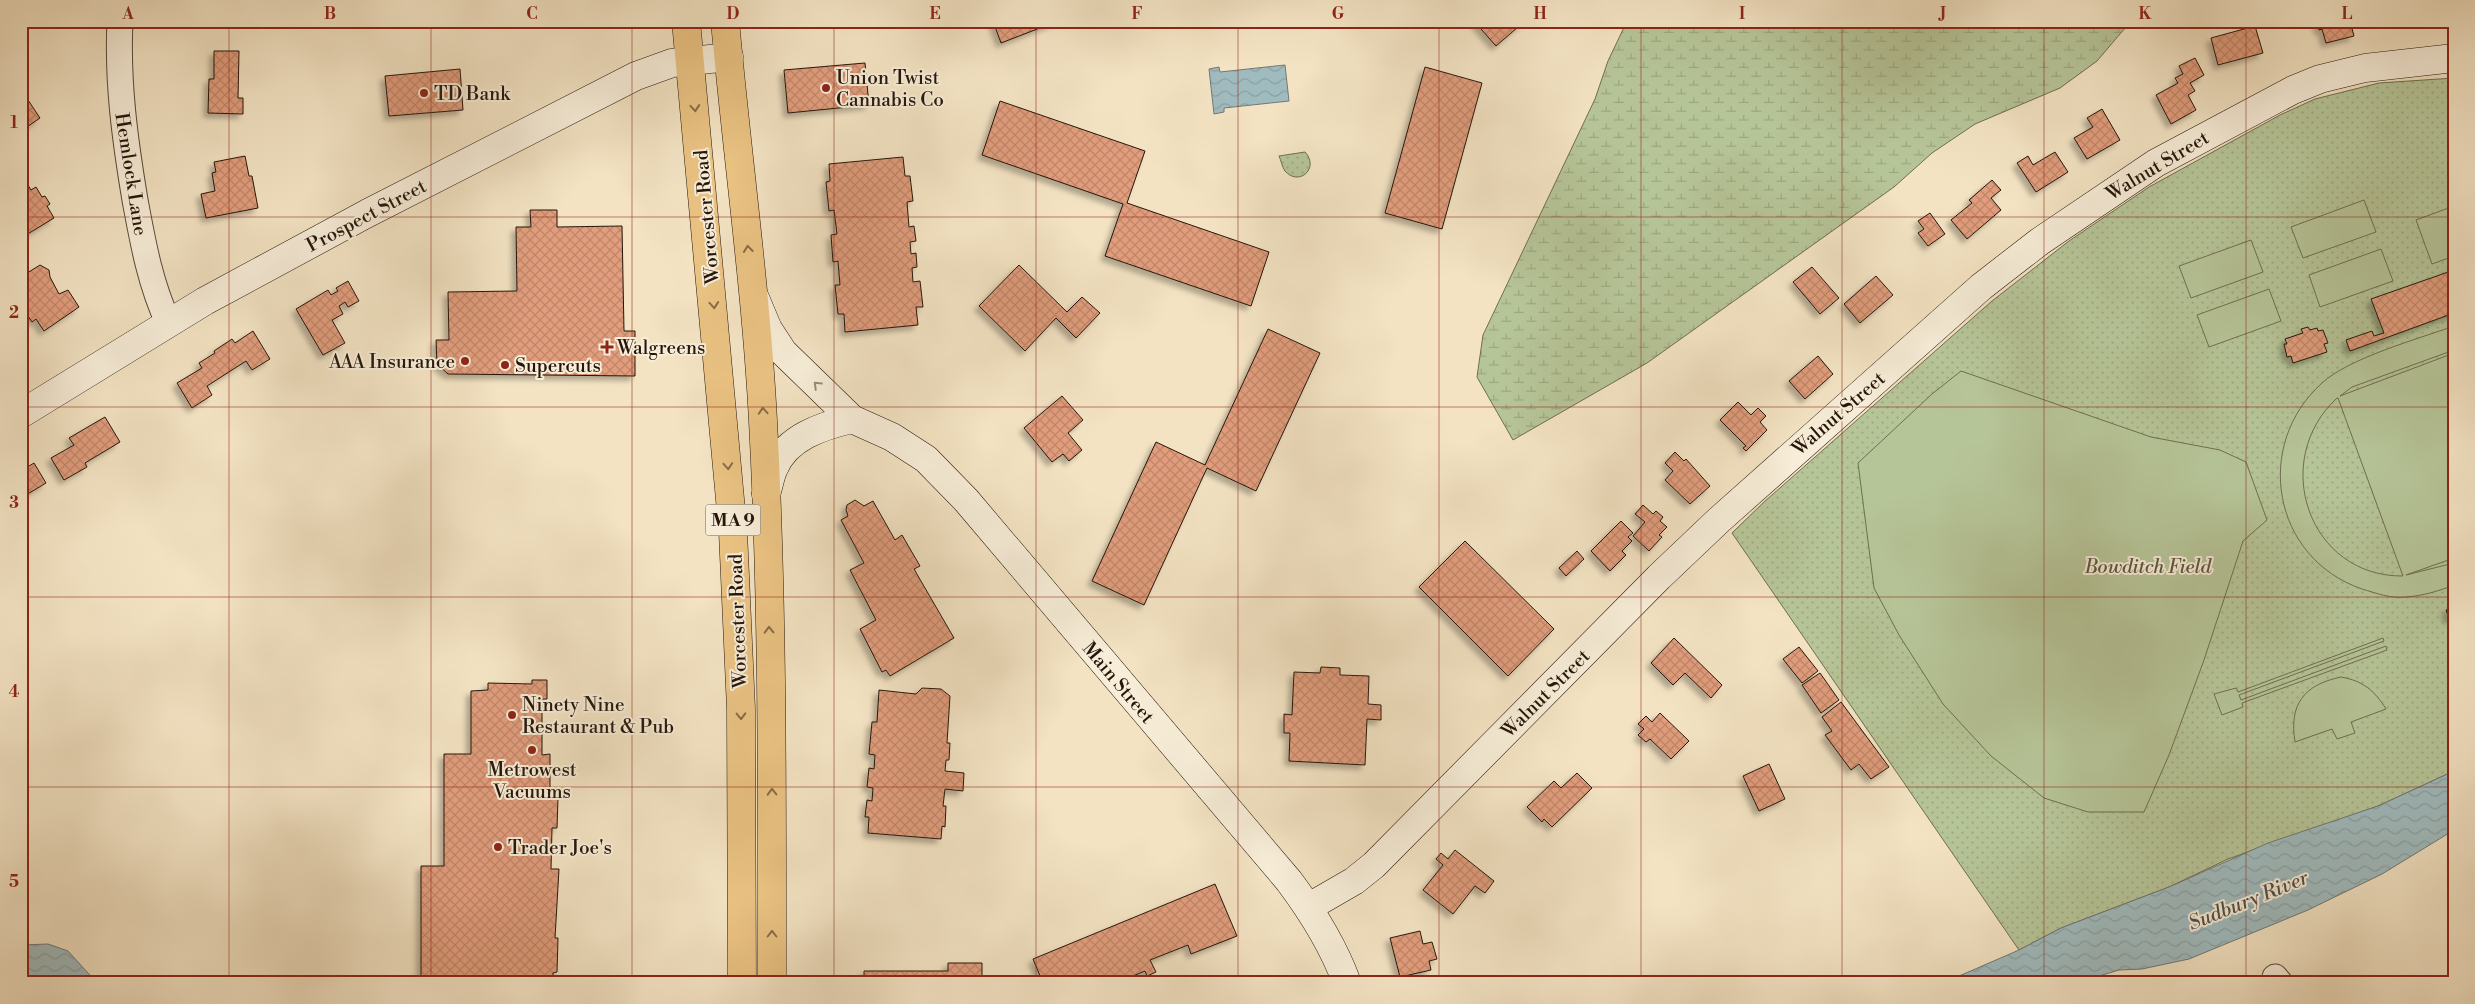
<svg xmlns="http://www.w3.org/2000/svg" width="2475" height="1004" font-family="'Libre Bodoni',serif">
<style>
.wetland{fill:url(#wetland-marsh);stroke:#6e6e52}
.park{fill:url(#park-dots);stroke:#6e6e52}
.garden{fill:#b6c598;stroke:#6e6e52;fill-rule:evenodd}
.water{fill:url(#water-waves);stroke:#6f7976}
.building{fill:url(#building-cross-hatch);stroke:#25160b;filter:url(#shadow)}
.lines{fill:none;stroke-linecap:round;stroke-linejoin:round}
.street-casing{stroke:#584939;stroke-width:27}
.secondary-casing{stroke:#25160b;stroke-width:29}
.highway-casing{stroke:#25160b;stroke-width:29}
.street{stroke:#f7edd8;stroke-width:25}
.secondary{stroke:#f7edd8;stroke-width:28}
.highway{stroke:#eac282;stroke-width:28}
.oneway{stroke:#886c46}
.oneway2{stroke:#988c7c}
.grid{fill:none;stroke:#8f2418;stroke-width:1;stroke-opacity:0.55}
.poi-dot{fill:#8f2418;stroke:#f7edd8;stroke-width:2}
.labels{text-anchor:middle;stroke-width:4;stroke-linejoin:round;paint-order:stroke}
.shield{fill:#f7edd8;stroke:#645648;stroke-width:1}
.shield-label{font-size:18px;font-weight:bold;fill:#25160b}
.poi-label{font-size:19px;fill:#25160b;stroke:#f7edd8;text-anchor:start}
.street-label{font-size:19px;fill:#25160b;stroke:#f7edd8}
.park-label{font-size:19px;font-style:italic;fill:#58533c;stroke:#f7edd8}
.water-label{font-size:20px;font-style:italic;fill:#50504a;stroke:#f7edd8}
.neatline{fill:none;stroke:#8f2418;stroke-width:2}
.grid-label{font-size:16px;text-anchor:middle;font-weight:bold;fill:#8f2418}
</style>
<defs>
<pattern id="wetland-marsh" width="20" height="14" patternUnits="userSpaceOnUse" patternTransform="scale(1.25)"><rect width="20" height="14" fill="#b6c598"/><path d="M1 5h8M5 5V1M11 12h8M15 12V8" fill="none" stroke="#9ca882"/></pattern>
<pattern id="park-dots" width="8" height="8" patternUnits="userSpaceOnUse" patternTransform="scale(1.25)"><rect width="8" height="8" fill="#b6c598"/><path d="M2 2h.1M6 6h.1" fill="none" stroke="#9ca882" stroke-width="1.8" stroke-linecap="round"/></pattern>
<pattern id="water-waves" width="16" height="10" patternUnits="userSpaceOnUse" patternTransform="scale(1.25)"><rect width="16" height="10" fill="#a0bbbe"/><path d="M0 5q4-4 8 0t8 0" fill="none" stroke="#8aa0a2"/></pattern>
<pattern id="building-cross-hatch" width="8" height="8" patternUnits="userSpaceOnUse" patternTransform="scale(1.25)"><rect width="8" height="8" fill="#e19d7c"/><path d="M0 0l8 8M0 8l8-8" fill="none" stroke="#c1866a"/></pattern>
<filter id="shadow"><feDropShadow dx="-4.5" dy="4.5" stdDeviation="2.5" flood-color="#0004"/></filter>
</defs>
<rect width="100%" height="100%" fill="#f3e3c3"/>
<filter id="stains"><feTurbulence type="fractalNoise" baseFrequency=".004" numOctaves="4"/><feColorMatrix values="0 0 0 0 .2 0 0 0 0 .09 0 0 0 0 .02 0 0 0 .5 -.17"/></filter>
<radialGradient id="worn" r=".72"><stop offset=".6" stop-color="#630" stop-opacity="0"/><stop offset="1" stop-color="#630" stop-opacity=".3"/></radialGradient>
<path class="wetland" d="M1627,21H2131L2097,61L2060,88L1975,124L1932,153L1894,187L1647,363L1513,440L1477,377L1483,335L1595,99L1608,61Z"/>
<path class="park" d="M2454,78V771L2378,806L2228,859L2169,887L2061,928L2019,950L1732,533L1764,502L1992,301L2069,241L2149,187L2280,115L2315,99L2379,83Z
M1305,152C1320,168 1299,187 1285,171C1282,167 1281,160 1279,156Z"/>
<path class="garden" d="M2364,200L2376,232L2303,258L2291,227Z
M2454,206V256L2432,264L2416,220Z
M2251,240L2263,272L2191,298L2179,266Z
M2381,249L2393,281L2320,307L2309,275Z
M2269,289L2281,321L2209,347L2197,315Z
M2454,326V350L2352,387L2340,396L2454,353V558L2406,575L2454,563V585C2439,591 2422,596 2406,597C2391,599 2376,593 2362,589C2272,558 2253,445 2322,383C2349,358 2418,339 2454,326ZM2337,398H2338L2403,576C2309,577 2269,461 2337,398Z
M1961,371L2151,437L2220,450L2246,462L2267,520L2243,541L2204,660L2169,755L2144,812H2088L2044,798L1991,756L1943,704L1899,635L1874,588L1858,463L1932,394Z
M2383,638L2384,641L2239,695L2241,700L2386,646L2387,650L2242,703L2243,707L2222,715L2214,694L2236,688L2238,692Z
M2341,677C2363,681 2374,690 2386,709L2351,722L2355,733L2337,739L2332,729L2295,742C2289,705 2303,685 2341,677Z"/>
<path class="water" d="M1285,65L1289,101L1224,108V112L1214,114L1209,69L1219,67L1220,72Z
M2454,771V830L2382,874L2308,910L2189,959L2142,969L2119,970L2076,983H1943L2019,950L2061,928L2169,887L2268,843L2378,806Z
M48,944L68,951L97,983H21V945Z"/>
<path class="building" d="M993,21H1058L1001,43Z
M1474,21H1525L1496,46Z
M2317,21H2350L2354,36L2326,43L2322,29L2319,30Z
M2255,26L2263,53L2218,65L2211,38Z
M214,51H239L238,98H243V114L208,113L209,79H214Z
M2195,58L2204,75L2190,83L2195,91L2188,95L2196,110L2171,124L2156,95L2178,83L2175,78L2183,74L2179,66Z
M865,63L869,105L788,113L784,70Z
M1425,67L1482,83L1442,229L1385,213Z
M460,69L463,110L389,116L385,76Z
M28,100L40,118L21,131V105Z
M1000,101L1145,151L1127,203L1269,252L1251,306L1105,256L1123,204L982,155Z
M2102,109L2120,140L2087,159L2074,138L2093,127L2087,118Z
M2055,152L2068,172L2036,192L2017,163L2028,156L2033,165Z
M245,156L249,176H252L258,208L206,218L201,194L215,191L212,173L216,172L214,162Z
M903,157L905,176H910L913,201L907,202L909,227L914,226L916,241L910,242L911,254L916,253L917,267L912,268L913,282L920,281L923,307H916L918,325L845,332L844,314H838L835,285H840L838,261L833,262L831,235L837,234L834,210L829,211L826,182L830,181L829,164Z
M21,174L31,190L36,187L42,197L45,196L50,204L47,206L54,218L26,235L21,228Z
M1992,180L2001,190L1991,198L2001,210L1967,239L1951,220L1972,203L1969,200Z
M530,210H557V227L622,226L624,331H635V376L448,374L437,364L436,340H449L448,292L517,291L516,227H531Z
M1930,213L1945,234L1928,246L1918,233L1924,229L1918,221Z
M40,265L49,270L50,277L59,294L68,290L79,307L44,331L36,319L32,322L21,306L23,301L21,298V277Z
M1019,265L1067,312L1082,297L1100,313L1076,338L1056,318L1025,351L979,306Z
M1812,267L1839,298L1820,314L1793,282Z
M2454,270V313L2350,351L2346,340L2372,331L2374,336L2384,333L2371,299Z
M1876,276L1893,295L1860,323L1844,304Z
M348,281L359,301L348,307L345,302L339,306L343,314L332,320L345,343L323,355L296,309L328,290L331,295L338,291L336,288Z
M2308,327L2310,330L2317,328L2318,331L2323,330L2328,343L2324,344L2327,352L2293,363L2291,356L2287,357L2284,344H2287L2285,339L2303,333L2301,329Z
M1268,329L1320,353L1256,491L1207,468L1144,605L1092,581L1156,442L1205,465Z
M253,331L270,359L252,370L246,361L207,386L212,395L192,408L177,383L202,368L199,363L215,353L214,351L232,339L235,343Z
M1818,356L1833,374L1805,399L1789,381Z
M1062,396L1083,420L1068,433L1082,450L1069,461L1063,454L1052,462L1024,428Z
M1738,402L1751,415L1758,408L1766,416L1760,422L1767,430L1746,451L1743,448L1746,446L1720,420Z
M105,417L120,442L85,463L87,467L64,480L51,458L74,445L69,438Z
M1675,452L1684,461L1686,459L1710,486L1690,504L1665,480L1673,471L1665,463Z
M34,463L46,483L21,498V471Z
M855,500L864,506L873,501L895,540L902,535L920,566L914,569L954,638L890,676L886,670L882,672L860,629L876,620L850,570L864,563L841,520L848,516L846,510L847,505Z
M1643,505L1653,514L1656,511L1663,517L1660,521L1667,527L1659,535L1662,537L1649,551L1633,536L1645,522L1635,514Z
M1621,521L1633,533L1628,537L1632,541L1622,551L1626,555L1610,571L1591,551Z
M1465,541L1554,629L1508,676L1419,587Z
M1577,551L1584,559L1566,576L1559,568Z
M2454,607V618L2449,619L2446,610Z
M1674,638L1722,685L1711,698L1685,673L1673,685L1651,663Z
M1799,647L1818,671L1802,683L1783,659Z
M1321,667L1340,668V675L1369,676L1368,704L1381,705V720L1367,719L1365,765L1289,761L1290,733H1284V714L1292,715L1294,672L1320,673Z
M1820,673L1839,700L1821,713L1802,685Z
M532,680H547V699H542V755L550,754V797L558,798L557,828H552L551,869H559L555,938H558L557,972L553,973V983H421V866H444V754H471V691L488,690V683L532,684Z
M922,688L941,689L950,696L947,743H950L949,760H946L945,771L964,773L963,791L945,789L943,806H946L945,827L942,826L941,839L868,833L869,817H865L867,800L872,801L873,788L867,787L869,768L874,769L875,755L869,754L872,722H877L879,690L916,694Z
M1841,702L1889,767L1871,779L1859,764L1851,770L1825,735L1832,731L1822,717Z
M1660,713L1689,741L1671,759L1650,739L1646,742L1638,735L1644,729L1638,724L1646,716L1652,722Z
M1769,764L1785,799L1759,811L1743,776Z
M1577,773L1592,788L1552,827L1544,819L1542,822L1527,807L1554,781L1561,788Z
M1455,850L1494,881L1485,893L1475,886L1453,914L1423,890L1443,865L1436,859L1441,853L1448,859Z
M1215,884L1237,936L1191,954L1188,945L1150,960L1156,972L1147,976L1145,971L1116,983H1043L1033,959Z
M1420,931L1423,944L1432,942L1437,959L1429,961L1431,970L1400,977L1390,938Z
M948,963H982V983H864V971H948Z"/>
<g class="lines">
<g class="street-casing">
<path id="street" d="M120,21C117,82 125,140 135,200C143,243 150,283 168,322
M2275,977L2280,983"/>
</g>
<g class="secondary-casing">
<path id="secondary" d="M755,298L768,329L783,352L852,419L892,437L926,459L966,500L1289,881C1313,913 1333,945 1347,983
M21,414L205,301L368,213L636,76L672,63L729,57
M766,494C769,486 770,476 774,468C787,437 822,426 852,419
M1309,907L1354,881L1374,865L1659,577L1719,520L1981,287L2039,242L2156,163L2293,90L2320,79L2365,68L2454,58"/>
</g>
<g class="highway-casing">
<path id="highway" d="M686,21L733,532L741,709L742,983
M725,21C737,155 756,288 763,421C773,608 772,796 772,983"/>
</g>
<use href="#street" class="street"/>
<use href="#secondary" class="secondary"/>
<use href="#highway" class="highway"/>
</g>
<defs><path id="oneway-chevron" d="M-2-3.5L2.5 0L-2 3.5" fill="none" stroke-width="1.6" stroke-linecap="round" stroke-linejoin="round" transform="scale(1.25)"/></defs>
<g class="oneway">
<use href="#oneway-chevron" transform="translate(695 108) rotate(85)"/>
<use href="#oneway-chevron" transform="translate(748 249) rotate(-96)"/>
<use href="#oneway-chevron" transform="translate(714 305) rotate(85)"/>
<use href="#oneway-chevron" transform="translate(763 411) rotate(-94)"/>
<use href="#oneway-chevron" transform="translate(728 466) rotate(86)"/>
<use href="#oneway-chevron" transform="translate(769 630) rotate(-91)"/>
<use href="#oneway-chevron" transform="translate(741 716) rotate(89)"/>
<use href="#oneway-chevron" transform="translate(772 792) rotate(-91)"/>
<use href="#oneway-chevron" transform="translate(772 934) rotate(-90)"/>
</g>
<use class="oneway2" href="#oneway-chevron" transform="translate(817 385) rotate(-136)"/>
<path class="grid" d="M229,21V983M431,21V983M632,21V983M834,21V983M1036,21V983M1238,21V983M1439,21V983M1641,21V983M1842,21V983M2044,21V983M2246,21V983M21,217H2454M21,407H2454M21,597H2454M21,787H2454"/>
<g class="poi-dot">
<circle cx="826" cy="88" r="5"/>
<circle cx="424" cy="93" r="5"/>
<path d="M604.5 339.5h5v5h5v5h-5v5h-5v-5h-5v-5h5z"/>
<circle cx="465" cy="361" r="5"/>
<circle cx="505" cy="365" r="5"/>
<circle cx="512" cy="715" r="5"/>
<circle cx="532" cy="750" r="5"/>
<circle cx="498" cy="847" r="5"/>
</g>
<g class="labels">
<rect class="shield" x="705.5" y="504.5" width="55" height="31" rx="4"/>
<g class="shield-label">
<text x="733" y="526">MA 9</text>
</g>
<g class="poi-label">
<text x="836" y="84">Union Twist<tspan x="836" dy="22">Cannabis Co</tspan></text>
<text x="434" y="100">TD Bank</text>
<text x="617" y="354">Walgreens</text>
<text x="455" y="368" text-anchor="end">AAA Insurance</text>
<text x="515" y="372">Supercuts</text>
<text x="522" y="711">Ninety Nine<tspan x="522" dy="22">Restaurant &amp; Pub</tspan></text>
<text x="532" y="776" text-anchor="middle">Metrowest<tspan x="532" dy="22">Vacuums</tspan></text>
<text x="508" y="854">Trader Joe's</text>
</g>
<g class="street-label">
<text transform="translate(2157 165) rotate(-31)" y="7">Walnut Street</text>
<text transform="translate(132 174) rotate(81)" y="7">Hemlock Lane</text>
<text transform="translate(366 215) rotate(-28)" y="7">Prospect Street</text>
<text transform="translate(706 217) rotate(-95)" y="7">Worcester Road</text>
<text transform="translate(1838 413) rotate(-41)" y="7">Walnut Street</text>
<text transform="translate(737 621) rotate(-92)" y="7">Worcester Road</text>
<text transform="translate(1119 682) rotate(50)" y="7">Main Street</text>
<text transform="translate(1545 693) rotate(-45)" y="7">Walnut Street</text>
</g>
<g class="park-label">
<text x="2148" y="573">Bowditch Field</text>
</g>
<g class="water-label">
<text transform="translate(2248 900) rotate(-22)" y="7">Sudbury River</text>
</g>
</g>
<rect width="2475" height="1004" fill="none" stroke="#f3e3c3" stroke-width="55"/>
<rect x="28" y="28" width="2420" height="948" class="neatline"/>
<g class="grid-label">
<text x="128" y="19">A</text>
<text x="330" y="19">B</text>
<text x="532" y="19">C</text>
<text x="733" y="19">D</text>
<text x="935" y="19">E</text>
<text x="1137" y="19">F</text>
<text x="1338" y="19">G</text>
<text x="1540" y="19">H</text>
<text x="1742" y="19">I</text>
<text x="1943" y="19">J</text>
<text x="2145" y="19">K</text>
<text x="2347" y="19">L</text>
<text x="14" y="128">1</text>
<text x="14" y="318">2</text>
<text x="14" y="508">3</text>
<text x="14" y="697">4</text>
<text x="14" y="887">5</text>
</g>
<rect width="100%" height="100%" filter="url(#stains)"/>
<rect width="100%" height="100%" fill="url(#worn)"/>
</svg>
